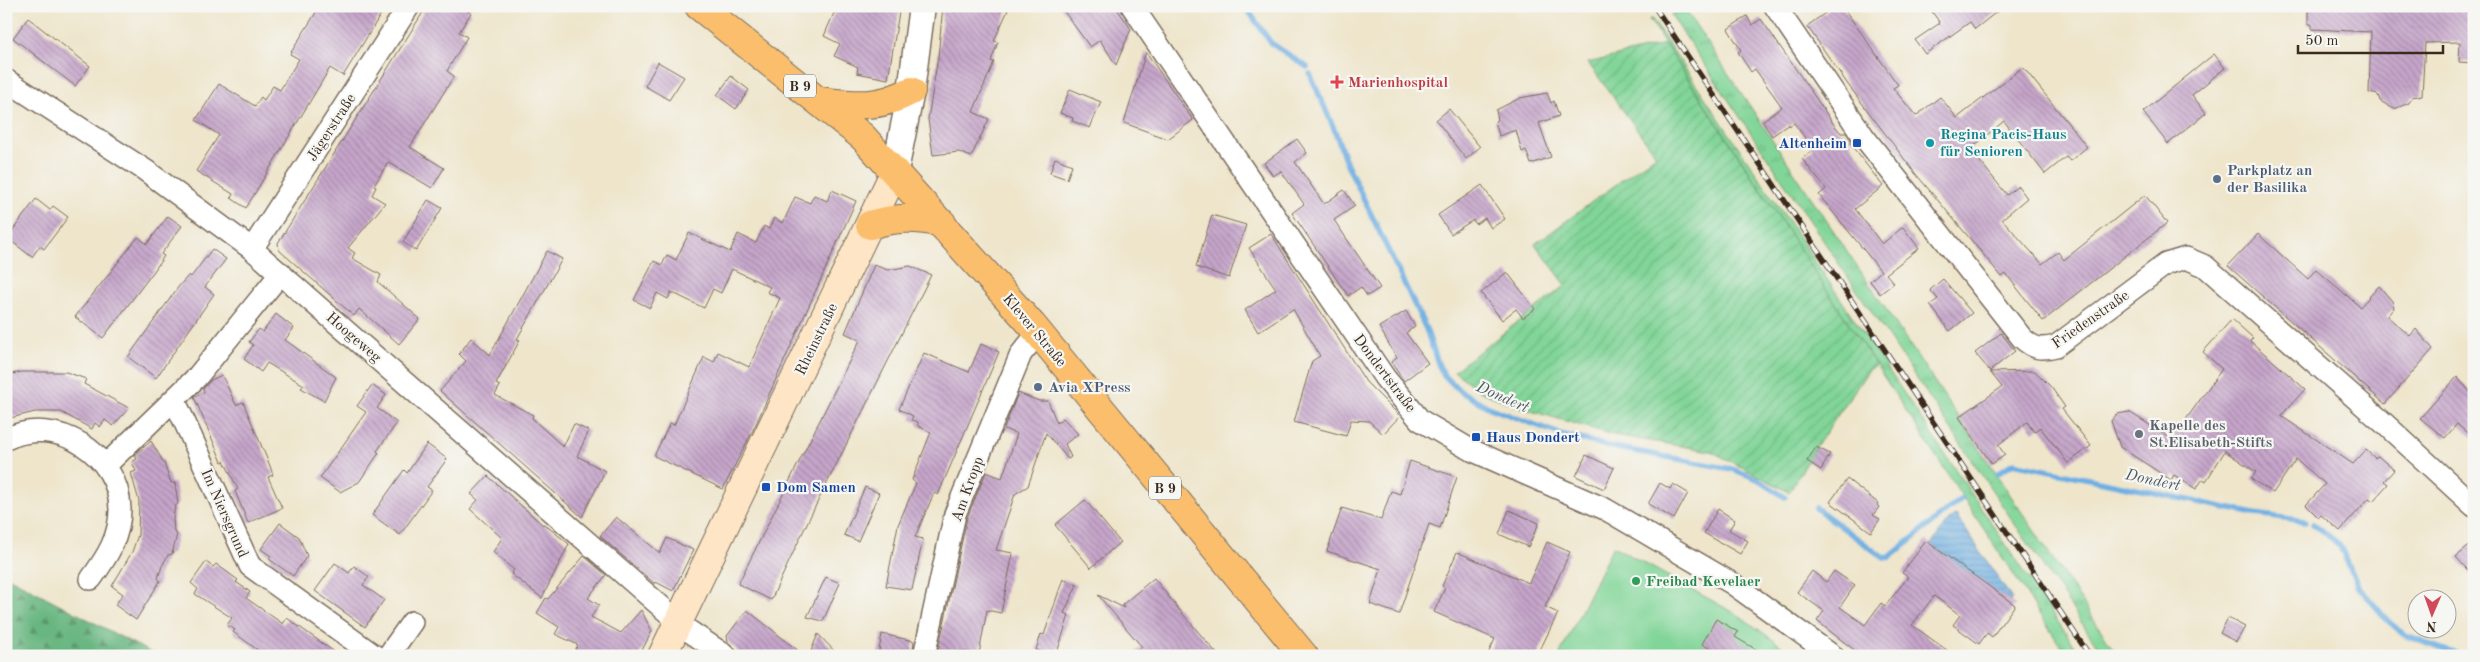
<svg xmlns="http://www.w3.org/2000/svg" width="2480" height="662" font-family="'Old Standard TT',serif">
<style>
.grass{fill:url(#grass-tufts);stroke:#5e805b}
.forest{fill:url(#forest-firs);stroke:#52704f}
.garden{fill:url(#garden-furrows);stroke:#5e805b}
.pitch{fill:#81d598;stroke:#5e805b}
.water{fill:url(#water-rules);stroke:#546c80}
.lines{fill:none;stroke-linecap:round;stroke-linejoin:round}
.stream{stroke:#6eafe2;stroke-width:5.5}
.building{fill:url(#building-back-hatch)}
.minor-casing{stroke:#7a6b5b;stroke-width:24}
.tertiary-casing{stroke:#7a6b5b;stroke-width:29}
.secondary-casing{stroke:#7a6b5b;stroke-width:30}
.primary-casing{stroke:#7a6b5b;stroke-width:30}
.minor{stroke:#fff;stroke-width:21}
.tertiary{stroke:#fff;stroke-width:26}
.secondary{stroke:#fde5c5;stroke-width:28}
.primary{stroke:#fabe6d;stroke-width:28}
.rail-casing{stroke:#3b2a1e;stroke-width:5.5}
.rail{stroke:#f6f6f2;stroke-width:4;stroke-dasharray:11;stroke-linecap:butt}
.health-dot{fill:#e0444e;stroke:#f6f6f2;stroke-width:2}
.transit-dot{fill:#1a4fb4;stroke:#f6f6f2;stroke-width:2}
.culture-dot{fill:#0f9aa8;stroke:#f6f6f2;stroke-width:2}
.service-dot{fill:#5c6f8a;stroke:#f6f6f2;stroke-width:2}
.worship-dot{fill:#6b7280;stroke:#f6f6f2;stroke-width:2}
.leisure-dot{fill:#2e9e5b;stroke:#f6f6f2;stroke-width:2}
.labels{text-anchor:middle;stroke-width:4.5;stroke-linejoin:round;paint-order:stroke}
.shield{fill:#f6f6f2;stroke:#73675e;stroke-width:1}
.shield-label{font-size:14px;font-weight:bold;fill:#3b2a1e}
.health-label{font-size:15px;font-weight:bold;fill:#be3a42;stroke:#f6f6f2;text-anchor:start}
.street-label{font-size:15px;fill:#3b2a1e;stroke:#f6f6f2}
.culture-label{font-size:15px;font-weight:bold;fill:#0d838f;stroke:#f6f6f2;text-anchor:start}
.transit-label{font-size:15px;font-weight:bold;fill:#164399;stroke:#f6f6f2;text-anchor:start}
.service-label{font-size:15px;font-weight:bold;fill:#4e5e75;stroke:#f6f6f2;text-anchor:start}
.worship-label{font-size:15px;font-weight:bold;fill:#5b616d;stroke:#f6f6f2;text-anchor:start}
.leisure-label{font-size:15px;font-weight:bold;fill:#27864d;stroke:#f6f6f2;text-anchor:start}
.water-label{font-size:16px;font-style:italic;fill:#4d5963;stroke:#f6f6f2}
</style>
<defs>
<pattern id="grass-tufts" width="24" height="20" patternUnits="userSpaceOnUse" patternTransform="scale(1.25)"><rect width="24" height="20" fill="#81d598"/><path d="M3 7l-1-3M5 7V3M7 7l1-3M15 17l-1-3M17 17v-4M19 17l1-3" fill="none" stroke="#70b783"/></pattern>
<pattern id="forest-firs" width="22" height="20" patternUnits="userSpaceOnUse" patternTransform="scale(1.25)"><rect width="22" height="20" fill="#68b680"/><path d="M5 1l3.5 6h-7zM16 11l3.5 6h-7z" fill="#579468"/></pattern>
<pattern id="garden-furrows" width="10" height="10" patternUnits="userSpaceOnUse" patternTransform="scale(1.25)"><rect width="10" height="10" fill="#81d598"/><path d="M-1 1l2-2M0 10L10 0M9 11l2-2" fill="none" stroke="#70b783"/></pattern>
<pattern id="water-rules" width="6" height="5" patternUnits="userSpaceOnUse" patternTransform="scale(1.25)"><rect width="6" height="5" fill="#6eafe2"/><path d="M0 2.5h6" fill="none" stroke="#5c8fb7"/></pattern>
<pattern id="building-back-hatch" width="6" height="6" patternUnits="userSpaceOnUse" patternTransform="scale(1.25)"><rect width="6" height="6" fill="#c6a6cb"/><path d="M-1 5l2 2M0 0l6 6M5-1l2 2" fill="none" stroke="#a287a4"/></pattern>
</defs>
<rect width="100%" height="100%" fill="#f6f6f2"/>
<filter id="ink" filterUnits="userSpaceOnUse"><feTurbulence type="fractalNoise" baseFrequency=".02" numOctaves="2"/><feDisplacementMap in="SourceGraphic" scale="10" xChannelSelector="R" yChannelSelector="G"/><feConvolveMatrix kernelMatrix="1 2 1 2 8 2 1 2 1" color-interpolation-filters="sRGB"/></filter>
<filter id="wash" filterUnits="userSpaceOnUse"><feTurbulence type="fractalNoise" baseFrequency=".0096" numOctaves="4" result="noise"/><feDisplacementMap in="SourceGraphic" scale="20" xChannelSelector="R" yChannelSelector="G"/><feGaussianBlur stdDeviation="1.12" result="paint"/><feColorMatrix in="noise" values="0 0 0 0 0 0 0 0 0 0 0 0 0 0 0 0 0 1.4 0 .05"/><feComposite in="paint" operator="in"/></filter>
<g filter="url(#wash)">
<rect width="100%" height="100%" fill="#eee5cb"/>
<path class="grass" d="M1687,12L2118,656H2104L1671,15Z
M1649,19H1652L2081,656H2067Z"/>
<path class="forest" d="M6,575L8,577L157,656H6Z"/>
<path class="garden" d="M1665,44L1876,365L1868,371L1816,447L1789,492L1711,451L1614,435L1531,411L1481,392L1454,371L1566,285L1535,244L1656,155L1588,63Z"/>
<path class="pitch" d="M1613,546L1740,616L1795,656H1559Z"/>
<path class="water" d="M1956,515L2012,599L2010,601L2000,594L1997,598L1931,544L1949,520Z"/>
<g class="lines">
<path class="stream" d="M1245,6L1271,43L1307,67
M1310,74L1335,131L1346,162L1426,329L1439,366L1444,375L1460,391L1490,408L1560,434L1612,447L1732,469L1755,478L1785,497
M1998,473L2013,463L2255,514L2305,521
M1816,508L1884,558L1890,557L1962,498
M2313,524L2339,544L2358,586L2388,621L2406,636L2462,656"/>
</g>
<g id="blocks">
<path class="building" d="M320,6H386L343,76L330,68L246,208L231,198L233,194L196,171L219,135L196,120L219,84L255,106L261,97L264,100L273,86L280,90L299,59L290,54Z
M427,6H471L468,11L471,13L459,32L467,37L447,71L454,76L410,147L444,168L432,188L388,162L374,186L376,187L372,195L385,203L348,248L355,253L352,258L381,275L378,282L420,319L399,344L359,309L354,316L279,250L278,243Z
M837,6H900L888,79L857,73L858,67L834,56L840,44L824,36Z
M943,6H999L1008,10L994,41L998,42L991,61L994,62L973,112L989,119L971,157L959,152L933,155L928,119L938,57Z
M1060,6H1115L1131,29L1116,65L1100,40L1090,47Z
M1828,6H1842L1898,85L1893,88L1916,116L1940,97L1957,118L2023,67L2087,147L2070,161L2066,157L2045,174L2004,121L1970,149L2007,195L2018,186L2027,198L2002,219L2042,264L2058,252L2064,260L2145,195L2167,223L2043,321L2006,274L2002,277L1915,173L1849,86L1807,26L1828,11Z
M1928,6H2004L1975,29L1970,22L1925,54L1915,40L1940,23Z
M2308,6H2474V63L2459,62L2460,42L2425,43L2422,95L2412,97L2409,103L2394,109L2380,101L2378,95L2369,93L2371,32L2312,29V25H2308Z
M1747,16L1752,25L1761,19L1835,126L1841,133H1846L1851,140V145L1883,186L1855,209L1882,244L1903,227L1919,248L1886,274L1894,283L1880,294L1870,281L1881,271L1819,195L1826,189L1802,159L1813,149L1794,123L1790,126L1789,124L1772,136L1762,121L1782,107L1755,69L1751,72L1738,52L1741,50L1728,29Z
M28,18L90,66L75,86L13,38Z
M1146,52L1193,120L1168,139L1124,123Z
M2214,54L2225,68L2192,95L2206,113L2168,144L2143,112Z
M658,62L684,77L669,100L645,86Z
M731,76L749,90L736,109L717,95Z
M1070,89L1101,102L1090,128L1072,121L1073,118L1060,113Z
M1547,93L1551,103L1554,101L1559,116L1539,123L1551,157L1531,164L1526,150L1522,152L1516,130L1499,136L1495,121L1498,120L1496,110L1520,98Z
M1449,109L1480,147L1466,159L1436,120Z
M1297,139L1307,153L1295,162L1324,204L1344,190L1355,206L1334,220L1380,288L1367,296L1361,287L1348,296L1292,213L1304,204L1281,171L1273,176L1264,163Z
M1055,158L1072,165L1067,179L1050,173Z
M1482,185L1505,219L1491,228L1485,218L1476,224L1473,220L1451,234L1438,215Z
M832,190L856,201L755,426L723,489L654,456L670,423L674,425L704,357L714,362L718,352L749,367L780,298L767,292L770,287L732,269L721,293L713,289L704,308L671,292L668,299L657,293L650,308L634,300L654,261L662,265L667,255L676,260L689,233L730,252L738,234L756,243L764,226L769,229L774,218L783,223L795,197L810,203L814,195L827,201Z
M36,199L50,210L53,206L68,217L44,249L40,246L32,257L7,238Z
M428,200L442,208L416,251L403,242Z
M1212,215L1246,225L1229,278L1196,267Z
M168,216L182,226L161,254L164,256L154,271L103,338L75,317L138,237L147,244Z
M1271,234L1366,382L1400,416L1383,434L1369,421L1351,420L1346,436L1294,422L1312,361L1320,356L1293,309L1258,332L1245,310L1276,289L1249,248Z
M2258,234L2308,279L2316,269L2360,307L2379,286L2392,301L2394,308L2387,316L2410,336L2416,329L2433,349L2385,404L2228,266Z
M212,249L226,259L205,287L214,294L156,378L128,357L179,286L189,275L191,277Z
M547,251L562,259L517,339L520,340L496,384L500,386L495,395L533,415L532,418L563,447L574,424L589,431L577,456L605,471L582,517L440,391L466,361L459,354L471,338L490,355Z
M874,265L888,270L910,266L931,275L809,519L771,600L738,584L860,340L845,333Z
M1507,272L1535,309L1523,318L1516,309L1502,320L1481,293Z
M1943,279L1972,313L1950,331L1930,305L1938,299L1930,290Z
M1406,311L1415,326L1406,333L1428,363L1404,381L1391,362L1397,358L1379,327Z
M276,314L294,328L285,340L336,377L324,401L301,388L304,385L267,363L261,372L244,359L253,345L249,342L259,329L263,332Z
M2232,319L2253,338L2250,341L2305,389L2281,416L2353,464L2366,450L2375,458L2378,456L2394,470L2384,481L2388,484L2373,501L2369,498L2340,531L2321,515L2318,517L2306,505L2325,484L2296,459L2273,493L2251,479L2256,472L2225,451L2206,481L2203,479L2196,489L2174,475L2171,480L2120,447L2111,421L2117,414L2129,412L2172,439L2222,369L2203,352Z
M2001,333L2015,351L1990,371L1975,353Z
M981,344L999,352L938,495L934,493L915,537L923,539L912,590L886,586L898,525L916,483L912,480L931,432L918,426V422L911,420L913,416L899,409L924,353L969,372Z
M2035,371L2051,387L2065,407L2062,409L2091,446L2068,463L2040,427L2034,432L2027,422L1998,445L2005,455L1992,464L1959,417L2002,387L1990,372Z
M22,372H66L86,379L84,384L129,408L113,426L105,420L100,427L95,423L92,429L61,412H35L6,419V375Z
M222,375L236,405L243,402L270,466L273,475L268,477L282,508L248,523L235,491L238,489L224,461L222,462L194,397L204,392L203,389L211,380Z
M2457,377L2474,396V439L2457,424L2445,438L2420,418Z
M372,385L386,395L377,408L397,423L377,451L379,453L359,482L340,492L320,478L366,412L357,406Z
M1018,393L1039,401H1048L1057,423L1063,418L1078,434L1065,444L1071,457L1068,459L1046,433L1028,486L1015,494L996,550L1013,553L1001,613L987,610L979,654L960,651L959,656H937L967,518L986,472L1002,478L1017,434L1004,429Z
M151,441L164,463L171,483H175L178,504L175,506L173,519L174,532L177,534L172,554L168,555L162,566L158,578L160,581L136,620L115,605L123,594L112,586L132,552L138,535L139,501L131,473L136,471L132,462L137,459L135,455Z
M427,444L447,459L427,487L432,490L400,535L372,515L404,470L407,473Z
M1816,447L1830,454L1821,470L1807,461Z
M1586,455L1614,468L1604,489L1576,476Z
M1410,461L1457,477L1440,528L1429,524L1399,614L1370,604L1381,569L1327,551L1342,508L1381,520L1391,491L1400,494Z
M488,476L543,525L544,524L569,544L542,598L511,574L514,570L493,552L502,538L470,509L478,500L471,494Z
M1847,479L1878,503L1877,505L1879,507L1873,515L1880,519L1871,532L1830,502Z
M1660,483L1670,489L1673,484L1688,493L1674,519L1648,504Z
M865,487L879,493L858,541L844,535Z
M1085,500L1120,542L1091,568L1055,525Z
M1718,509L1735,520L1729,530L1748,541L1740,554L1704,533Z
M1509,510L1539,523L1528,547L1499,534Z
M616,517L660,553L667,538L693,550L673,591L656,582L655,584L600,536Z
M280,523L299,537L307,556L293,576L269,559L271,556L261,549Z
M1926,541L2015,605L1992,637L1987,633L1979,644L1953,625L1960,615L1934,596L1912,625L1955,656H1862L1817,621L1824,611L1797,592L1812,571L1826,582L1834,571L1855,585L1840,607L1865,625L1881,603L1885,606L1908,577L1902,573Z
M1547,542L1570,552L1545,607L1558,613L1537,656H1487L1495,639L1434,612L1445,588L1442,586L1457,552L1529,583Z
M2474,542V577L2456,557Z
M584,556L606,575L588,598L599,605L591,617L621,633L641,610L652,631L639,656H572L578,645L555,634L559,627L537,613L546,598L548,599Z
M206,562L213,567L216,564L238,580L236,582L250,592L246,598L283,624L287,618L340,656H266L233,632L235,630L227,625L232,618L195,594L198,589L191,583Z
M335,563L349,573L354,566L369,577L363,585L384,600L365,627L315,591Z
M826,577L840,583L823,621L807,617Z
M1154,578L1182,613L1219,656H1131L1142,647L1098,595L1124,608L1122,605Z
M1063,579L1077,585L1064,613L1069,615L1056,656L1036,650L1041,634L1044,635Z
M747,610L761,621L805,656H738L737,650L728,642L727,636Z
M2228,618L2245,627L2236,642L2220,633Z
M1716,619L1738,632L1735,637L1767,656H1722L1702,644Z
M818,634L839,656H809Z
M882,634L914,641L912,656H878Z"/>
</g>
</g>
<g filter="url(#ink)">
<use href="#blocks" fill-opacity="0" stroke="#7a6b5b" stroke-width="1"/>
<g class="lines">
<g class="minor-casing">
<path id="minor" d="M1132,6L1385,378L1420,420L1469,449L1605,509L1733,584L1833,656
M1775,6L1864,137L2022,338C2034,349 2041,350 2056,346L2166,264L2186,258L2205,266L2386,425L2474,506
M6,80L145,170L252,249L689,631L726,656
M252,249L409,6
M175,401L250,566L375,656
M6,439C56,414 119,454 120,509C120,537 107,557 91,579
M106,465L197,377L281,273
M388,656L412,622
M924,656L955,514L1021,354L1038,333"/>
</g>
<g class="tertiary-casing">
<path id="tertiary" d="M895,171L911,91L922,6"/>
</g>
<g class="secondary-casing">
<path id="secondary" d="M662,656L895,171"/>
</g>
<g class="primary-casing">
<path id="primary" d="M699,6L863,137L1032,325L1304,656
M819,101C854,105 878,109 911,91
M870,225C896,217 916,217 942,223"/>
</g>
<use href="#minor" class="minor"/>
<use href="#tertiary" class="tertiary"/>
<use href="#secondary" class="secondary"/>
<use href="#primary" class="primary"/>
<g class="rail-casing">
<path id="rail" d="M1654,6L2090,656"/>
</g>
<use href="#rail" class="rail"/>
</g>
</g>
<path class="health-dot" d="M1334.5 74.5h5v5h5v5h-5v5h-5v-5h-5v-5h5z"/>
<g class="transit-dot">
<rect x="1852" y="138" width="10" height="10" rx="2.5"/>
<rect x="1471" y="432" width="10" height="10" rx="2.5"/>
<rect x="761" y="482" width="10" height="10" rx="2.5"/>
</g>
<circle class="culture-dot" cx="1930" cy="143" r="5"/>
<g class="service-dot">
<circle cx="2217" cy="179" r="5"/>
<circle cx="1038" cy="387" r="5"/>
</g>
<circle class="worship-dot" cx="2139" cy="434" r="5"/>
<circle class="leisure-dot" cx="1636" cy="581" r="5"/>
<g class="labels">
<g class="shield">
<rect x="784" y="74.5" width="32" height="23" rx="4"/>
<rect x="1149" y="476.5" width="32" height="23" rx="4"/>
</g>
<g class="shield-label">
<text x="800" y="91">B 9</text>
<text x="1165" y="493">B 9</text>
</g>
<g class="health-label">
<text x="1348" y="87">Marienhospital</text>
</g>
<g class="street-label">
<text transform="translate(331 127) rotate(-57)" y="5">Jägerstraße</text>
<text transform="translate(2090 319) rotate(-35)" y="5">Friedenstraße</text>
<text transform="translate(1035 330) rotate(50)" y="5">Klever Straße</text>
<text transform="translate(354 337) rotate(41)" y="5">Hoogeweg</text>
<text transform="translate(816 339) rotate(-64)" y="5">Rheinstraße</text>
<text transform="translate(1385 373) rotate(53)" y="5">Dondertstraße</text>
<text transform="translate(967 489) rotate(-70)" y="5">Am Kropp</text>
<text transform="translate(225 513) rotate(66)" y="5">Im Niersgrund</text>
</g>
<g class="culture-label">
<text x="1940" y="139">Regina Pacis-Haus<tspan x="1940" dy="17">für Senioren</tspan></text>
</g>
<g class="transit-label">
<text x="1847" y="148" text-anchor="end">Altenheim</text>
<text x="1486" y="442">Haus Dondert</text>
<text x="776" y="492">Dom Samen</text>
</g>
<g class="service-label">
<text x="2227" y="175">Parkplatz an<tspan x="2227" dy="17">der Basilika</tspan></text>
<text x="1048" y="392">Avia XPress</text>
</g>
<g class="worship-label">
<text x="2149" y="430">Kapelle des<tspan x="2149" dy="17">St.Elisabeth-Stifts</tspan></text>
</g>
<g class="leisure-label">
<text x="1646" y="586">Freibad Kevelaer</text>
</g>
<g class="water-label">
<text transform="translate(1503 396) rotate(24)" y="6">Dondert</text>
<text transform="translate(2153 479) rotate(12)" y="6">Dondert</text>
</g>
</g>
<rect width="2480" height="662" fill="none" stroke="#f6f6f2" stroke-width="25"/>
<g transform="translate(2432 614) rotate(182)"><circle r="24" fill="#f6f6f2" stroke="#aba49d"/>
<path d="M0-4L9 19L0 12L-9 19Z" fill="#d1495b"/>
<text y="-8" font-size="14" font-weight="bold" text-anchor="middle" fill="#3b2a1e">N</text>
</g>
<path d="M2298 45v8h145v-8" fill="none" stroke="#3b2a1e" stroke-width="2.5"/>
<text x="2305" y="45" font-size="15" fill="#3b2a1e" stroke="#f6f6f2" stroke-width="4" paint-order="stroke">50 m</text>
</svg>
